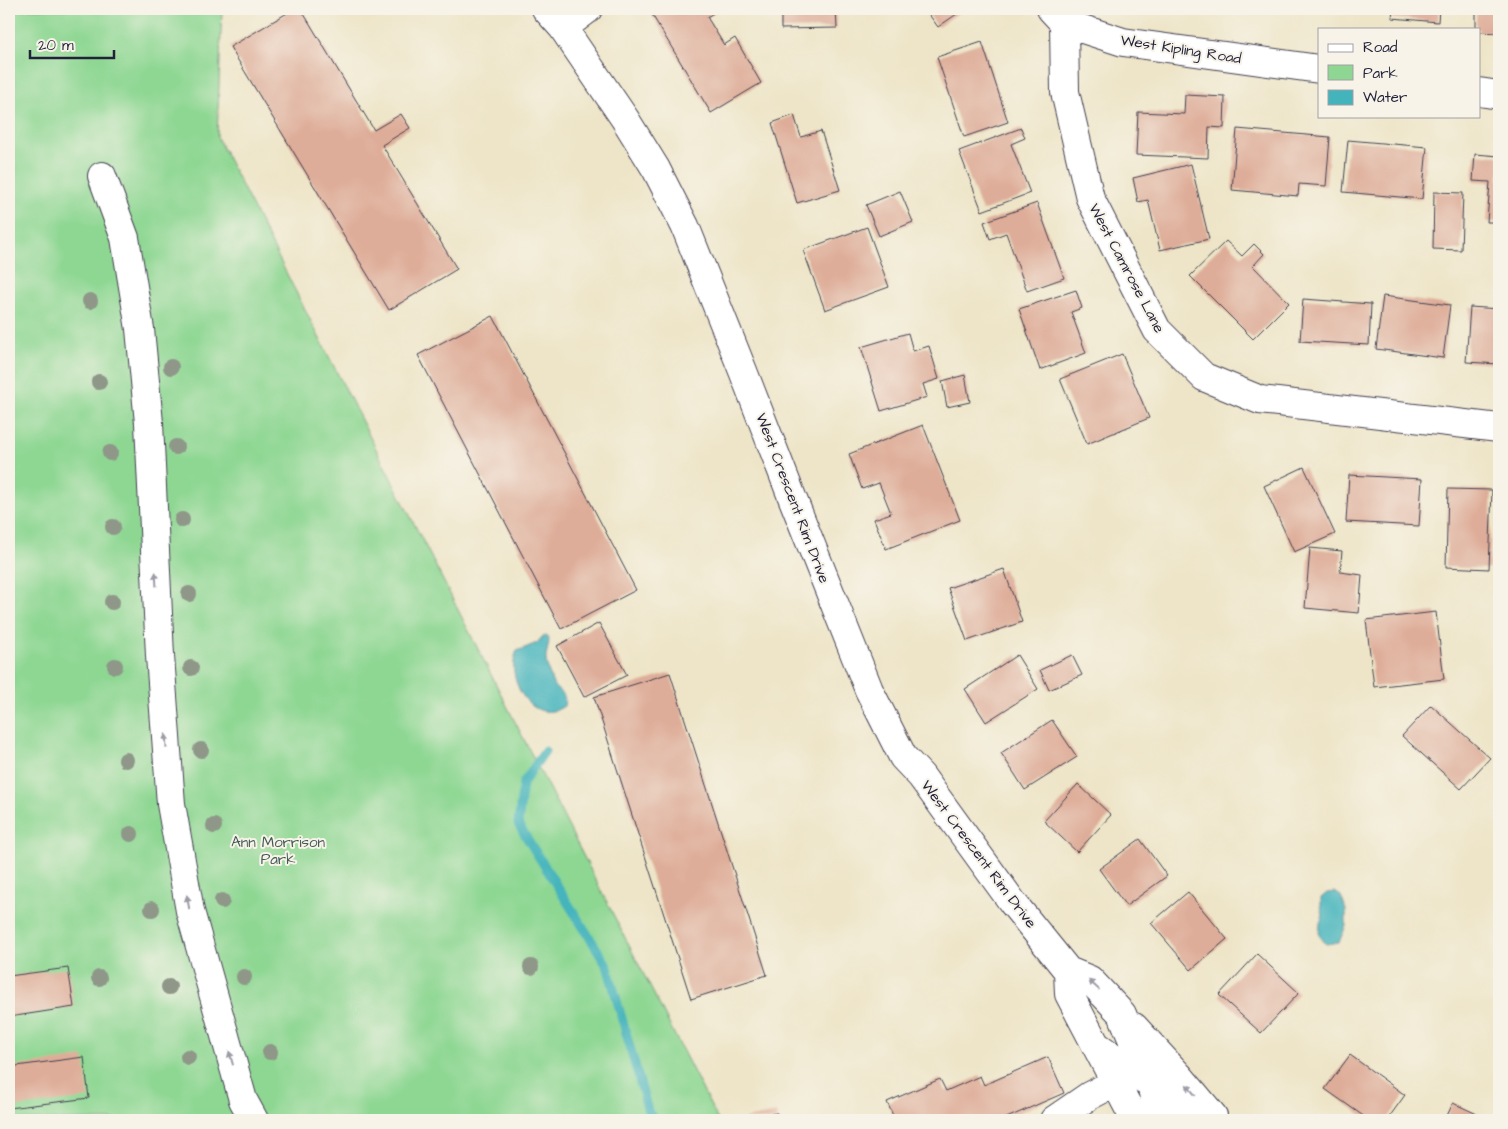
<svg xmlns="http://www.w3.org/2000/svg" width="1508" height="1129" font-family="'Architects Daughter',sans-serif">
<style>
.green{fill:#8ed793;stroke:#587c67}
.water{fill:#44b4bc;stroke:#336b7c}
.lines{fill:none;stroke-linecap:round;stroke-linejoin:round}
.stream{stroke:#44b4bc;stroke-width:9}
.building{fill:#dead99}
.minor-casing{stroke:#413f50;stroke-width:30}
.minor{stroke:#fff;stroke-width:28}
.tree{fill:#8f9789}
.oneway{fill:#9c9ca7}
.labels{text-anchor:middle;stroke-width:4;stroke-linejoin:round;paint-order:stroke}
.street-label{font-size:15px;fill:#22223b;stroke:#f7f3e8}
.park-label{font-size:15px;fill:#425855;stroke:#f7f3e8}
</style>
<rect width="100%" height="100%" fill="#f7f3e8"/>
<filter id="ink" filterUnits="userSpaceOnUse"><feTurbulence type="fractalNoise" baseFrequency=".02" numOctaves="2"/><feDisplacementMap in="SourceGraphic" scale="10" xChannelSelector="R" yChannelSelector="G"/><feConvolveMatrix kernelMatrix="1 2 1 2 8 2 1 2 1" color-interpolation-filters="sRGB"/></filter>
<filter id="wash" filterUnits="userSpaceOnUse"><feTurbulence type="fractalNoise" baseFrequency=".0096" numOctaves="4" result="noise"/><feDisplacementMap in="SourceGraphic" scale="20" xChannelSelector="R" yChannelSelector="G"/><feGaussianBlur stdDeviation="1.12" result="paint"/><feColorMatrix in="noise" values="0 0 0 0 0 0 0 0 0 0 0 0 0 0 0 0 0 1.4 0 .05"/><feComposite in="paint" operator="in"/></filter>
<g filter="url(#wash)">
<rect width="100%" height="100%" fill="#eee5c8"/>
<path class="green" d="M9,9H222L217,137L718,1120H9Z"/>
<path class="water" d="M543,636H548C551,644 545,652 546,660C546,664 552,683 554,686C561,694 567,693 564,706C532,728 504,678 517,651L537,643Z
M1335,892L1341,896L1346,910V926L1339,942L1326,944L1319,935L1320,923L1323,915L1321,907V898L1327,893Z"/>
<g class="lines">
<path class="stream" d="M545,751L523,783L518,824L607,965L648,1111L654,1120"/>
</g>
<g id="blocks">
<path class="building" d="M294,9H301L374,130L401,114L410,128L382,145L457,269L389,310L230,47Z
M658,9H720L707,17L724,45L735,38L761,83L711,113L651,13Z
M781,9H836L837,28L781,29Z
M925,9H964L938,27Z
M1393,9H1439L1438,22L1392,18Z
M1459,9H1499V33L1479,32V29H1476V12L1459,11Z
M982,42L1008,122L964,137L937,57Z
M1185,95L1225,97L1224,128L1209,127L1208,158L1136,155L1138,112L1184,114Z
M794,115L801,137L821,131L840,190L797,203L772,123Z
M1021,128L1025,138L1011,144L1030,193L982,211L959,151Z
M1237,129L1330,137L1326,186L1299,184L1298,196L1232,190Z
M1348,140L1427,147L1422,199L1343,192Z
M1475,154L1499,156V222H1487L1490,182L1473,181Z
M1191,164L1209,239L1160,250L1148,200L1138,202L1133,178Z
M900,191L913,222L879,236L866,205Z
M1434,192L1463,193L1461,250L1433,249Z
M1037,203L1064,278L1027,291L1006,233L990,239L984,222Z
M867,227L889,287L825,310L803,250Z
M1226,241L1242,256L1254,244L1264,254L1253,266L1289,303L1253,339L1190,276Z
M1076,290L1082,308L1071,312L1086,353L1040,370L1019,309Z
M1383,296L1450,305L1443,358L1376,349Z
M1303,299L1371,304L1369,345L1300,341Z
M1470,307L1499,309V364L1466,362Z
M493,316L636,590L561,629L418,355Z
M908,333L913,351L929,346L939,379L923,384L927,397L881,411L861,347Z
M1122,354L1149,418L1087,444L1060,379Z
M965,375L970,402L947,407L942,381Z
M923,425L960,520L886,549L874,519L891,513L879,483L862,489L849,454Z
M1304,467L1335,534L1294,552L1264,486Z
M1349,475L1422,479L1419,526L1346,522Z
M1448,489L1492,490L1489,569L1446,567Z
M1310,548L1342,551L1340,572L1362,575L1359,613L1305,608Z
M1004,569L1022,622L967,641L948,588Z
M1436,612L1444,679L1374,687L1366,620Z
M599,623L627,675L584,697L557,646Z
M1017,655L1038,689L986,722L965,689Z
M1072,655L1082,675L1049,690L1040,670Z
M670,673L767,975L691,999L594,697Z
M1431,705L1490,758L1461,789L1402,736Z
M1052,720L1077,757L1025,790L1001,753Z
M1078,784L1111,815L1077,852L1044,821Z
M1140,839L1167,876L1126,906L1099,869Z
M1188,892L1227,939L1191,970L1151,923Z
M1257,954L1299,993L1261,1033L1219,995Z
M68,968L74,1007L9,1017V976Z
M1350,1055L1405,1095L1387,1120H1369L1325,1089Z
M84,1057L89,1098L9,1108V1067Z
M1048,1057L1064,1093L1002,1120H895L887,1102L940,1079L946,1091L980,1076L984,1085Z
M1453,1103L1490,1120H1445Z
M777,1113L778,1120H745V1119Z"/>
</g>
</g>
<g filter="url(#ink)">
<use href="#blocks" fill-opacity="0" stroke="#413f50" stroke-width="1"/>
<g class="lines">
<g class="minor-casing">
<path id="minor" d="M546,9L563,28L625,119L656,169L685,226L743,371L792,497L869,690L903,757L921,776L1013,903L1068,971L1090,980L1122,1014L1151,1085L1160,1120
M1051,9L1064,23L1123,42L1319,69
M1064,23L1065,92L1090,198L1157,330L1204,377L1260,400L1499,428
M563,28L588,9
M1479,92L1499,95
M102,176L125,238L140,329L149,423L160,656L171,804L190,911L243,1100L254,1120
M1068,971L1069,994L1135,1120
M1096,1045C1133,1072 1170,1100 1213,1116L1180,1077L1134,1027
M1054,1120L1089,1096L1116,1082"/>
</g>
<use href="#minor" class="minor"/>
</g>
<g class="tree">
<circle cx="90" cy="301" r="8"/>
<circle cx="171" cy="367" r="8"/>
<circle cx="99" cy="382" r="8"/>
<circle cx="176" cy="447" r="8"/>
<circle cx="110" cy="453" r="8"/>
<circle cx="182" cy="520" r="8"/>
<circle cx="113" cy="527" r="8"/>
<circle cx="189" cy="594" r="8"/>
<circle cx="112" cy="602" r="8"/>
<circle cx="115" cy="666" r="8"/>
<circle cx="191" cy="668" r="8"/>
<circle cx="201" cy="750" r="8"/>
<circle cx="126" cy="760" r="8"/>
<circle cx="214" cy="826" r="8"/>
<circle cx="131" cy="834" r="8"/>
<circle cx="222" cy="901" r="8"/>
<circle cx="152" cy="909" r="8"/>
<circle cx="531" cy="967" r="8"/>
<circle cx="244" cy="977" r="8"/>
<circle cx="99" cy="978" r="8"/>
<circle cx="169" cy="987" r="8"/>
<circle cx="270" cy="1052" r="8"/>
<circle cx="188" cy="1057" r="8"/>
</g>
<defs><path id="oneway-solid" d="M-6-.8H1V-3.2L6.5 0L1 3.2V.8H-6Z" transform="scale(1.25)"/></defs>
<g class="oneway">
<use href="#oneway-solid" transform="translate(156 579) rotate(-93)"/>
<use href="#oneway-solid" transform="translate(166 741) rotate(-94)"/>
<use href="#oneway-solid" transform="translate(188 902) rotate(-100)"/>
<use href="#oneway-solid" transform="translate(1094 985) rotate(-137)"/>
<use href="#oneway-solid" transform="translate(231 1058) rotate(-106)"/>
<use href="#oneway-solid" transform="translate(1191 1090) rotate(-130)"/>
</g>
</g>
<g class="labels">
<g class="street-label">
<text transform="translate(1181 49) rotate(9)" y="5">West Kipling Road</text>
<text transform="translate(1127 268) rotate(62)" y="5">West Camrose Lane</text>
<text transform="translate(793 498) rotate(69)" y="5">West Crescent Rim Drive</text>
<text transform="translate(979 854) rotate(53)" y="5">West Crescent Rim Drive</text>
</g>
<g class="park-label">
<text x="278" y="847">Ann Morrison<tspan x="278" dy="17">Park</tspan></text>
</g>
</g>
<rect width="1508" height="1129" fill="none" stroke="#f7f3e8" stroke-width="30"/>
<rect x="1318" y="28" width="162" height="90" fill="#f7f3e8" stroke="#a29fa3"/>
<rect x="1328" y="44" width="25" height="8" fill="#ffffff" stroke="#a29fa3"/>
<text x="1363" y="52" font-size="15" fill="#22223b">Road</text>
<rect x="1328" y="65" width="25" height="15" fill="#8ed793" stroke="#a29fa3"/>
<text x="1363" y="78" font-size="15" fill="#22223b">Park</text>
<rect x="1328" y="90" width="25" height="15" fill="#44b4bc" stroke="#a29fa3"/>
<text x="1363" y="102" font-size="15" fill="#22223b">Water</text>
<path d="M30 50v8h84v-8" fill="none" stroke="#22223b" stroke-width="2.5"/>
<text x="38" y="50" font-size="15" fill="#22223b" stroke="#f7f3e8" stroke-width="4" paint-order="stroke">20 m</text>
</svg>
